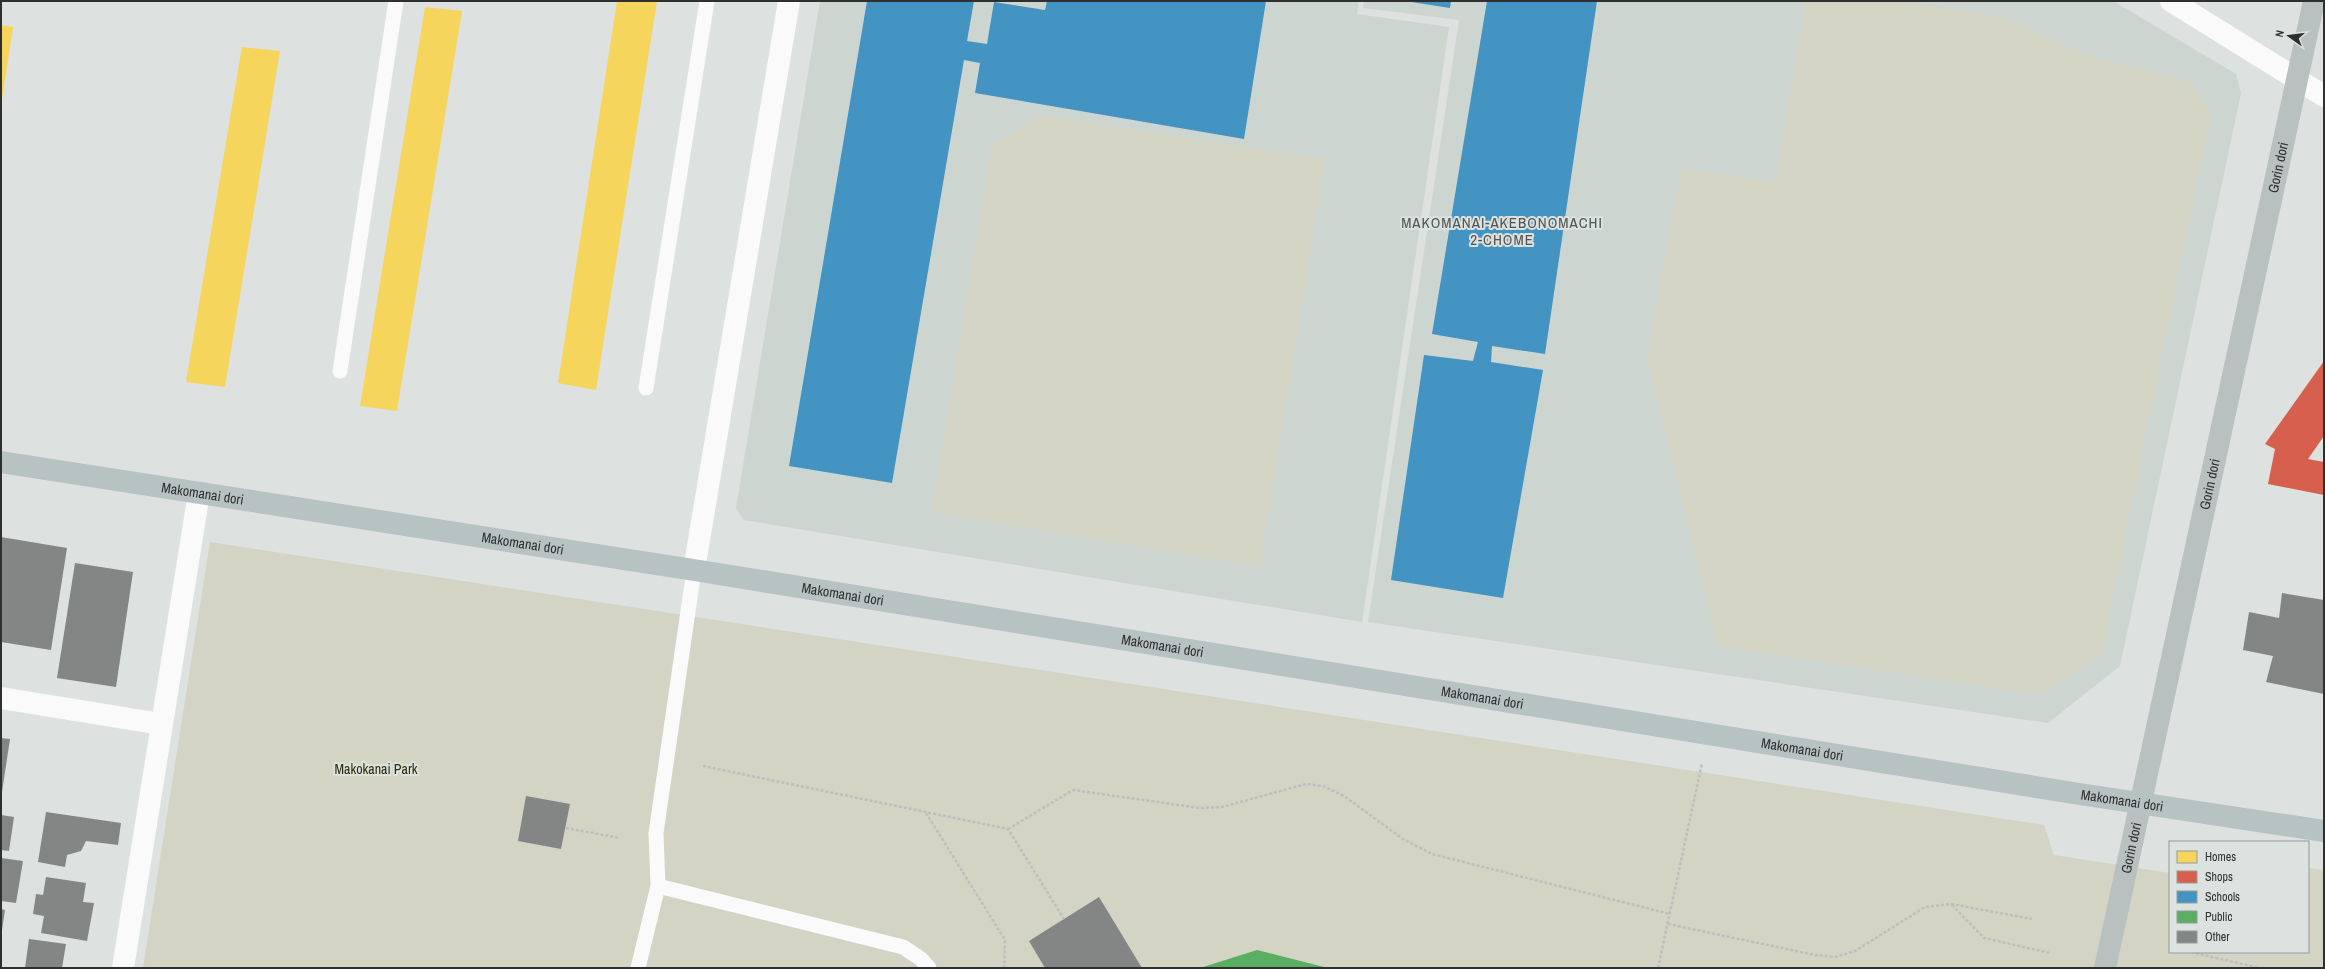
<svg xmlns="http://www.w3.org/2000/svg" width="2325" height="969" font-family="'Archivo Narrow',sans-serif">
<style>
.built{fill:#ccd5d0}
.green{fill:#d3d4c4}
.homes{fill:#f6d55c}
.shops{fill:#d6604d}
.schools{fill:#4393c3}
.public{fill:#5aae61}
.building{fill:#838684}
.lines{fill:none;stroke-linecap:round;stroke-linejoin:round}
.path{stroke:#bdbfbe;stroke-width:2.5;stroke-dasharray:3 2;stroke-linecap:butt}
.service{stroke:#fafafa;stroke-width:15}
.minor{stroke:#fafafa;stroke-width:22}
.primary{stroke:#b8c1c0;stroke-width:22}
.trunk{stroke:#b7c2c2;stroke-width:22}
.labels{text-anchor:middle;stroke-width:4;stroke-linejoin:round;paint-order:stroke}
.street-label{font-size:14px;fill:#2e302f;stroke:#dce2df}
.park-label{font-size:14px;fill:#2c2b03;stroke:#dce2df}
.neighbourhood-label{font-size:15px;letter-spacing:1px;fill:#505553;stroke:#dce2df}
</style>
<rect width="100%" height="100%" fill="#dde1df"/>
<path class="built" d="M820,1H1359L1357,14L1449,27L1362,622L744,520L736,508Z
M1364,1H2113L2236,74L2241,93L2120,666L2048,723L1368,622L1459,20L1363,8Z"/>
<path class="green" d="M1806,1H1900L2004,17L2075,51L2192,83L2211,114L2101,655L2039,695L1717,646L1647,358L1681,168L1775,182Z
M1041,115L1325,159L1260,567L932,512L992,145Z
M210,542L2044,825L2054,855L2170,873V952H2308V868L2324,870V968H143Z"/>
<path class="homes" d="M617,1H657L596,390L558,383Z
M425,7L462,11L397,411L360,406Z
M1,25L13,27L2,100H1Z
M242,47L280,51L225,387L186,382Z"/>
<path class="shops" d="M2324,361V436L2308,459L2324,462V495L2268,484L2275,449L2265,444Z"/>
<path class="schools" d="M867,1H974L967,41L987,44L994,2L1045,10L1047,1H1266L1244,139L975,93L980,63L964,60L892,483L789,466Z
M1405,1H1451L1450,8Z
M1487,1H1597L1545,354L1492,346L1491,362L1543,370L1503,598L1391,580L1424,355L1473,361L1478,342L1432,334Z"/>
<path class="public" d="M1257,950L1324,967V968H1200Z"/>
<path class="building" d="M1,537L67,548L51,650L1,642Z
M75,563L133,572L116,687L57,678Z
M2282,593L2324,600V694L2266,682L2273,656L2243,650L2249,612L2279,618Z
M1,738L10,739L2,792H1Z
M526,796L570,804L561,849L518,841Z
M46,812L121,823L118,845L86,841L81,851L67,855L65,867L38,862Z
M1,815L14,817L9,851L1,850Z
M1,858L23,861L16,903L1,901Z
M46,877L86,883L83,902L94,903L87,941L41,933L44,916L33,914L36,894L43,895Z
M1099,897L1142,968H1045L1029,941Z
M1,909L5,910L2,930H1Z
M29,939L66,944L62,968H25Z"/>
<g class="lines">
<path class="path" d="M703,766L1008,829L1064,919
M926,813L1005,940L1004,968
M566,828L620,838
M1008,829L1073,790L1200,808L1222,807L1306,784L1323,786L1344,796L1403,839L1432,854L1670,914
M1952,905L1984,938L2050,953
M1668,924L1815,955L1836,957L1855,951L1925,907L1951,904L2032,919
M2191,952L2259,968
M1658,968L1702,763"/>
<path class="service" d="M340,371L396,1
M646,388L707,1
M658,886L903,947L921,959L929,968
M638,968L658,886L656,833L694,570"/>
<path class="minor" d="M2171,1L2324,96
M694,570L789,1
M1,698L161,724
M123,968L199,493"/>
<path class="primary" id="s1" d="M2105,968L2314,1"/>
<path class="trunk" id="s2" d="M1,462L694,570L2073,793L2324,831"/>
</g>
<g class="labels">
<g class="street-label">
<text dy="5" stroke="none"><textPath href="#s1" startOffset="819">Gorin dori</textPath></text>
<text dy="5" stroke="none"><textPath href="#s1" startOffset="495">Gorin dori</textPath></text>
<text dy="5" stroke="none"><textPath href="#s2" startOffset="204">Makomanai dori</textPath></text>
<text dy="5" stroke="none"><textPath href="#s2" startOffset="528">Makomanai dori</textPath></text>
<text dy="5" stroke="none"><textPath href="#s2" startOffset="852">Makomanai dori</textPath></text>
<text dy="5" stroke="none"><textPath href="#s2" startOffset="1176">Makomanai dori</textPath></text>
<text dy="5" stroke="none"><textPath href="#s2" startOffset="1500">Makomanai dori</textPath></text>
<text dy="5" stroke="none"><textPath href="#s2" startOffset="1824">Makomanai dori</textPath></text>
<text dy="5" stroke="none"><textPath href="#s2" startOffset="2148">Makomanai dori</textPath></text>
<text dy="5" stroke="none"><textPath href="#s1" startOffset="123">Gorin dori</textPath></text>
</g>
<g class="park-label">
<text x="376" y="774">Makokanai Park</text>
</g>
<g class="neighbourhood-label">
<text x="1502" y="228">MAKOMANAI-AKEBONOMACHI<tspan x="1502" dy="17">2-CHOME</tspan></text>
</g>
</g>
<rect width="2325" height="969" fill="none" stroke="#2e302f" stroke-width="4"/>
<rect x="2169" y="841" width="140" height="112" fill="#dce2df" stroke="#969b99"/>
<rect x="2177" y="851" width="20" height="12" fill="#f6d55c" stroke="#969b99"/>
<text x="2205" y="861" font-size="12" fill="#2e302f">Homes</text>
<rect x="2177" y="871" width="20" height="12" fill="#d6604d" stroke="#969b99"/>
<text x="2205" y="881" font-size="12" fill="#2e302f">Shops</text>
<rect x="2177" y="891" width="20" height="12" fill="#4393c3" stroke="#969b99"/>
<text x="2205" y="901" font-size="12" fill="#2e302f">Schools</text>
<rect x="2177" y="911" width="20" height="12" fill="#5aae61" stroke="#969b99"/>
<text x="2205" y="921" font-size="12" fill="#2e302f">Public</text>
<rect x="2177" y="931" width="20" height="12" fill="#838684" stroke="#969b99"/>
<text x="2205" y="941" font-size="12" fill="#2e302f">Other</text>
<g transform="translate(2289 36) rotate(284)" stroke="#dce2df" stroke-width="3" paint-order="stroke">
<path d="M0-3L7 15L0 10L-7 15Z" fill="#2e302f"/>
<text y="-6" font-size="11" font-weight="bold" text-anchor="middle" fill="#2e302f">N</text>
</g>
</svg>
